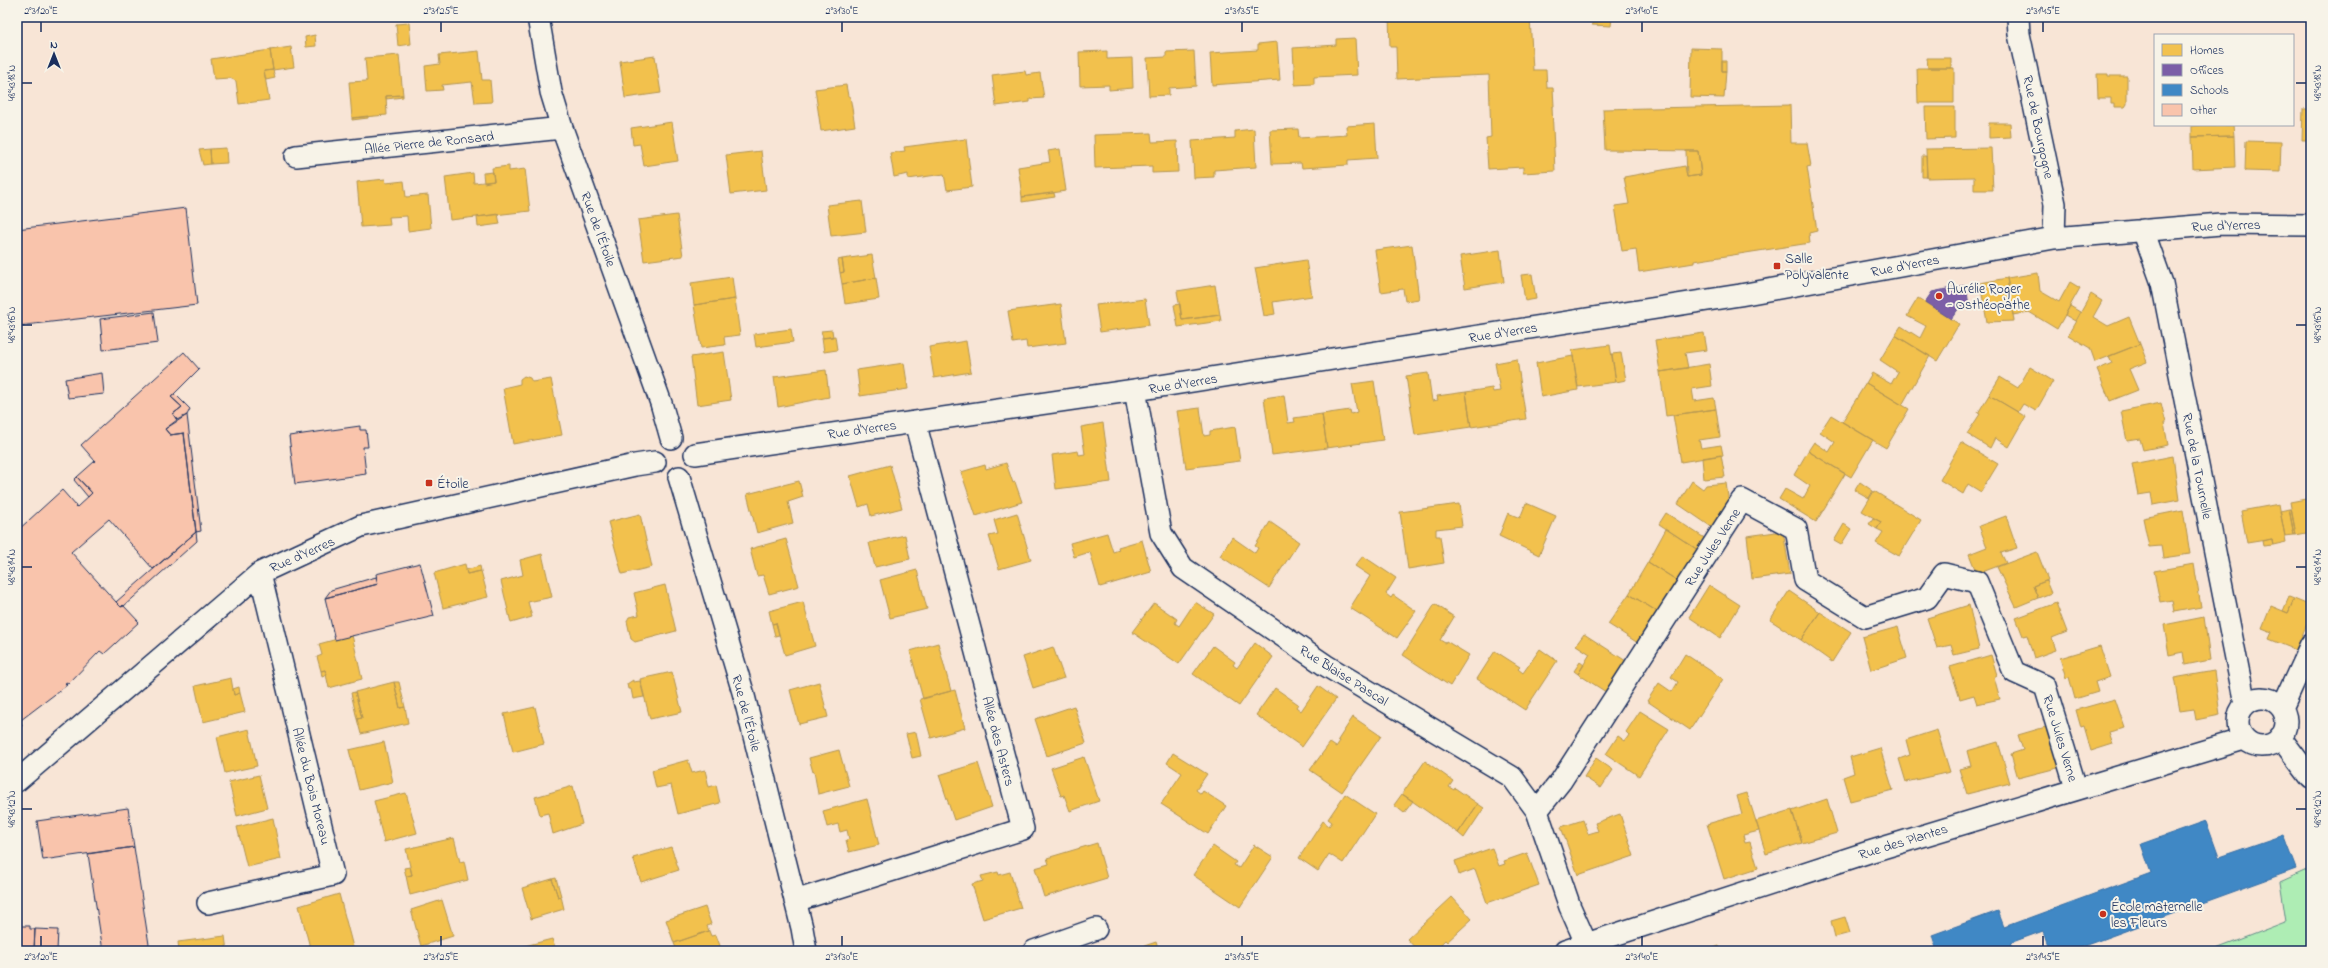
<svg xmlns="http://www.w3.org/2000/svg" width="2328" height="968" font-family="'Indie Flower',sans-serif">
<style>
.green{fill:#aeedb4;stroke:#648e89}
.homes{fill:#f2c14e;stroke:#b29553}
.offices{fill:#7b5ea7;stroke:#5e5091}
.schools{fill:#3f88c5;stroke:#346da6}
.building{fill:#f9c4ac;stroke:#1b2f5e}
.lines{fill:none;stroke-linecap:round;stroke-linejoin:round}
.street-casing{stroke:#1b2f5e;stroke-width:24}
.street{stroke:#f7f3e8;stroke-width:21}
.ticks{fill:none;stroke:#1b2f5e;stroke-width:1.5}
.poi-dot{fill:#c8321e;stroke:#f7f3e8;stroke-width:1.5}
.labels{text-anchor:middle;stroke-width:4;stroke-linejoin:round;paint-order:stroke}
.street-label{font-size:14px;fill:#1b2f5e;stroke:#f7f3e8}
.poi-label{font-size:14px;fill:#1b2f5e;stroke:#f7f3e8;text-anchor:start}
.neatline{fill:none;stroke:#1b2f5e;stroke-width:1.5}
.ticks-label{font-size:10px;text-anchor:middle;fill:#1b2f5e}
</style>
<rect width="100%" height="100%" fill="#f8e5d6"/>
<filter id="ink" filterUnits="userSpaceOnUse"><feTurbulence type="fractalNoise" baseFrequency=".025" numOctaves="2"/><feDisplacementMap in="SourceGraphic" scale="8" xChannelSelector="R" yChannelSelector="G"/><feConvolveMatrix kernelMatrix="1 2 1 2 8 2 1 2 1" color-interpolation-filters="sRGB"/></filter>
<g filter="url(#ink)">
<path class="green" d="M2311,868V951H2211L2286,922L2280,882Z"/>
<path class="homes" d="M1389,17H1530L1533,70H1546L1547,88H1553L1554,106L1552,107L1555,171L1523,173V167L1488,169L1486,138L1491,137L1489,75L1397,79L1396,47H1390Z
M1592,17H1612L1611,26L1592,25Z
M409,23L411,44L398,46L396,24Z
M315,35L316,46L306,47L305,37Z
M1355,38L1357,75L1314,77V84L1295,85L1293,48L1336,45V39Z
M1277,42L1280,80L1212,85L1210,53L1258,50V44Z
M291,47L294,67L273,70L270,50Z
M1691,48L1722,49V71H1726L1724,98L1690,97Z
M270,50L273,70L264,71L269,100L239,104L236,81L230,78L214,79L211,59Z
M479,51L482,80H490L492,102L475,103L472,82L442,85L443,90L427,91L425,66L440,64L439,55Z
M1107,51V59L1132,58L1133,88L1109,90V85L1080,86L1079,52Z
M1194,51L1196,86L1169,88V95L1149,96L1147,58L1166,57V52Z
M399,55L403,95L386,96L387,115L352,118L349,82L367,81L365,58Z
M655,56L661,93L625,98L620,61Z
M1927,58H1951V68H1928Z
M1722,61H1726V71H1722Z
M1917,68H1954V103H1918Z
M273,70L275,78L266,80L264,71Z
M1025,71L1026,75L1040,73L1044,98L1030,99V102L996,106L992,75Z
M2097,74H2108V76H2127V104L2125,107H2114V104H2111V98H2098Z
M846,85L848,96H850L855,126L821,131L815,89Z
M403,95V97L386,99V96Z
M1790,105L1791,143H1807L1811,166L1807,167L1817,231L1809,233L1810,243L1694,261V263L1639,272L1636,249L1622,251L1615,206L1629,204L1624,177L1685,166L1687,177L1701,175L1698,151L1605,150L1603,109Z
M1925,107H1955V138L1926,139Z
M2303,109H2311V140H2302Z
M368,116V118L352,120V118Z
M672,122L678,161L644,166L640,144L633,145L631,128Z
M1989,123H2010L2011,137L1989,138Z
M1375,124L1377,158L1348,160V165L1302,168L1301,163L1272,164L1270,130L1298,129L1299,138L1347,135L1346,126Z
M2206,125H2233L2234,136L2192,137V126Z
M1254,129L1256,167L1214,170V177L1194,178L1192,141L1235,138V131Z
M1151,133L1152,142L1177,141L1178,172L1152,173V166L1095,168L1094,135Z
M2234,136L2235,167L2193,169L2192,137Z
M966,139L972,187L947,190L944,174L908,179V174L894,177L890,153L905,151L904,147Z
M2246,141L2281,142L2280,172L2245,171Z
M226,148L227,163L211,164L210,149Z
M1991,148L1993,190H1974V177L1927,178L1926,149Z
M210,149L211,164L203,165L199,150Z
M1060,149L1066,191L1022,197L1018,167L1050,162L1048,151Z
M761,151L766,190L731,194L726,155Z
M1686,151H1698L1701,175L1687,177Z
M1922,156H1926L1927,177H1922Z
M509,166V171L525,169L530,211L450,220L445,177L473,173L474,183L494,181L492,168Z
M493,172L494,181L484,183L483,173Z
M385,179L386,183L404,181L406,197L428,195L431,228L408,231L407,216L389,217L390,225L361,227L357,182Z
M1054,193L1055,197L1022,202V197Z
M862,201L866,232L831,236L827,205Z
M498,214L500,224L478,227L477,217Z
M677,215L683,256L644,261L638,220Z
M1412,245L1419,299L1405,301L1403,289L1381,292L1375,250Z
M1500,250L1504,282L1465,288L1460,256Z
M872,255L876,278L842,284L840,273L844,272L842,259Z
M842,259L844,272L840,273L838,260Z
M1306,260L1312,296L1273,302L1275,314L1264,316L1255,268Z
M2038,273L2040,291L2059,302L2070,282L2080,288L2057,329L2029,312L2013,315L2007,278Z
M1532,274L1536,299L1525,301L1521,275Z
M732,277L735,299L694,305L691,283Z
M876,278L879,299L845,304L842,284Z
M2007,278L2014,321L1987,322L1980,283Z
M1215,285L1220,315L1182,320L1177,291Z
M2091,294L2102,301L2093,317L2108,326L2129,317L2140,344L2095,362L2090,348L2068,335Z
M1918,298L1959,324L1937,361L1895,335L1901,326L1920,338L1926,326L1907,316Z
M735,299L740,335L724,337L725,345L701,348L694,305Z
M1145,299L1149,325L1100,332L1096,305Z
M1061,304L1066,343L1027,348L1026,341L1013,343L1008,311Z
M1180,304L1182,320L1220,315L1221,321L1178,327L1174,305Z
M2070,306L2080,312L2075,321L2065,315Z
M791,329L793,342L756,347L754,334Z
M832,330L833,337L823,338L821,331Z
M1704,333L1707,350L1685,353L1688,368L1660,372L1655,340Z
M1895,335L1930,356L1902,405L1866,383L1872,373L1891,384L1898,372L1880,360Z
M835,336L837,350L824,352L822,338Z
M966,341L971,372L934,378L929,347Z
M2140,344L2147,362L2129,369L2138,390L2110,401L2097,370L2112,363L2109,356Z
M1610,345L1616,382L1578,387L1572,350Z
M724,352L731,400L697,405L691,357Z
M1621,353L1626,380L1616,382L1612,354Z
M1573,356L1578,390L1541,397L1536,363Z
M1517,359L1526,419L1471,427L1466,392L1492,388L1493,392L1500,391L1495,363Z
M904,363L908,389L860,396L857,370Z
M1709,364L1712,386L1692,389L1694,401L1714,398L1716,409L1666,416L1660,372Z
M2030,367L2053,381L2036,411L2023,404L2018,412L1989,395L2000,377L2018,388Z
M826,370L829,397L778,407L774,377Z
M1428,373L1432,401L1438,400L1437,396L1466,392L1471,427L1415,435L1406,376Z
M524,376L530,378L532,382L551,379L562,435L513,444L503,388L520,384V379Z
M1374,381L1383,440L1327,448L1322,414L1350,410L1351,414L1357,412L1352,384Z
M1866,383L1909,409L1886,448L1842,422Z
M1284,395L1288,423L1295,422L1294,418L1322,414L1327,448L1272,455L1264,398Z
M1989,395L2026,417L2009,447L1995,438L1990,448L1967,434L1980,414L1978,413Z
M2161,403L2166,423H2164L2168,445L2143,450L2140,439L2127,441L2121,411Z
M1200,408L1204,436L1210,435V431L1235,427L1240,461L1186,468L1177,411Z
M1716,409L1720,437L1699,440L1701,448L1721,445L1723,455L1681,462L1673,415Z
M1831,415L1873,440L1851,477L1808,451L1814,442L1829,452L1835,442L1820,432Z
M1103,423L1111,482L1056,489L1052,455L1078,451L1079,455L1085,454L1081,427Z
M1961,442L1998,464L1981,492L1968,484L1963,494L1940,480Z
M1808,451L1845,474L1816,522L1779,499L1785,489L1803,499L1810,486L1794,475Z
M1721,455L1725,477L1704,479L1702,458Z
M2173,456L2179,500L2153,505L2151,493L2138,495L2132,464Z
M1006,463L1013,483L1015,482L1022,502L976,516L961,472L985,465L986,469Z
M890,465L902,508L871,516L868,504L859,507L850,476Z
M799,481L803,497L788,502L793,523L757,533L747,494Z
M1692,481L1703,489L1706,485L1726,483L1729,504L1713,528L1678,504Z
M1860,482L1873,491L1869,498L1855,490Z
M1874,491L1921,520L1899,556L1876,543L1883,532L1877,529L1881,522L1862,511Z
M2311,498V532L2296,535L2290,502Z
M1526,503L1556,516L1539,555L1499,536L1508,513L1520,518Z
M1459,504L1462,526L1436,529V536H1440L1444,563L1408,569L1400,512Z
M2279,504L2286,542L2273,545L2272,539L2247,543L2241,511Z
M2289,509H2291L2296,535H2294Z
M2289,509L2294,535L2285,536L2280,511Z
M2183,510L2190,554L2163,558L2161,546L2149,547L2143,518Z
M1017,513L1031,560L999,569L989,536L998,534L994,520Z
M1666,513L1706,539L1698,550L1659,524Z
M640,514L652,567L622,574L608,522Z
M2006,516L2017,548L2001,553L2006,563L1977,574L1969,554L1987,547L1979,526Z
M1873,518L1881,522L1877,529L1869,524Z
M1270,522L1299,542L1269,588L1220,556L1232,537L1255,553L1258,548L1255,546Z
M1844,524L1851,529L1841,545L1834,541Z
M1666,529L1698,550L1678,581L1648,562Z
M1783,531L1790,574L1752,579L1747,536Z
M1107,533L1113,552L1119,550L1118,547L1142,540L1151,572L1100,587L1090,552L1074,557L1070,543Z
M905,535L910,559L875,567L869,543Z
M786,539L799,586L769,594L763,575L757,576L750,549Z
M2272,539L2273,545L2263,546L2262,541Z
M2037,552L2048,580L2033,586L2038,598L2016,607L1997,567Z
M542,554L552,597L528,602L532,617L511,623L501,581L523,575L520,560Z
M1363,556L1396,578L1386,594L1391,598L1393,595L1416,611L1397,638L1350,608L1370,576L1355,566Z
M1648,562L1678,581L1658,612L1629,594Z
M465,564L467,574L481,571L488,597L443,608L434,573Z
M2194,564L2201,607L2174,612L2172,600L2160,602L2154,571Z
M480,566L481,571L467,574L466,570Z
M917,570L927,609L890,618L880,580Z
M2046,581L2051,593L2038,598L2033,586Z
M665,585L676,631L635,642L631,639L627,621L629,617L639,615L634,593Z
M1709,585L1740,605L1720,638L1689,617Z
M1789,591L1820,612L1801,640L1770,620Z
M1629,594L1658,612L1638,643L1608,624Z
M2289,597L2294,599L2288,613L2283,611Z
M2294,599L2311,606V614L2296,650L2269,639L2272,632L2262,628L2271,606L2288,613Z
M803,602L815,646L785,655L776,623L772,624L769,611Z
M1195,602L1214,614L1179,664L1132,632L1154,603L1177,619L1175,623L1179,626Z
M2056,603L2067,632L2052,638L2056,650L2034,658L2027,635L2023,636L2016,618Z
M1435,604L1454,617L1440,640L1445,643L1446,641L1469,655L1450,686L1403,655Z
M1969,605L1979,649L1954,655L1951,645L1937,648L1927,618Z
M1820,612L1851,632L1832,662L1801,640Z
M2204,617L2210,660L2185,665L2183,652L2169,655L2164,625Z
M776,623L779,635L775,636L772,624Z
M1898,627L1907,658L1871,670L1862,637Z
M1584,634L1626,661L1606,692L1578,674L1590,654L1576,645Z
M352,635L362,679L329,688L325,670L321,671L317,657L322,655L319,644Z
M938,643L951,691L923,699L910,651Z
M1255,643L1273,657L1239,706L1193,674L1213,646L1235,662L1233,665L1237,668Z
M2100,646L2110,677L2095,682L2098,692L2075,699L2069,677L2066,678L2060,658Z
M1053,647L1064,678L1033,688L1023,657Z
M1540,649L1557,661L1525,710L1477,679L1495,651L1520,667L1518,669L1523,673Z
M1685,654L1723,679L1690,730L1647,701L1659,683L1672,692L1678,682L1671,677Z
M1991,655L1997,675L1994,677L2000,699L1977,704L1974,695L1960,699L1950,667Z
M1580,662L1584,665L1578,674L1574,671Z
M325,670L327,675L322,677L321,671Z
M2214,671L2220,715L2196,720L2194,709L2180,711L2174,678Z
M672,672L682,712L650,719L640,679Z
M231,678L234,695L240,693L245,712L203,722L195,686Z
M633,680V682L640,681L644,697L633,699L631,689H628L627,684Z
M394,682L400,708L405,707L408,723L361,734L357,719L362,718L355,692Z
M394,682H399L405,707L400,708Z
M819,682L828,717L799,724L790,690Z
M1318,686L1336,699L1302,747L1256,715L1275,688L1298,704L1296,707L1301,711Z
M239,687L240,693L234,695L233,689Z
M955,690L965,728L931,738L920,699Z
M355,692L362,718L357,719L351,693Z
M2115,699L2125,728L2109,732L2113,744L2091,751L2084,727L2081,728L2076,710Z
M1074,706L1086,743L1047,756L1035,719Z
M535,707L544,744L513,752L504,714Z
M1640,711L1669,729L1639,776L1606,754L1618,736L1625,741L1629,735L1626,732Z
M1353,717L1381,736L1342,792L1310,770L1330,743L1336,747L1340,741L1338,740Z
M2049,726L2061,767L2018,778L2011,754L2023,750L2018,735Z
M249,729L257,766L225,773L217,737Z
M1937,730L1950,772L1906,782L1899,759L1910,755L1906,740Z
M916,732L921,756L912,758L906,734Z
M384,742L393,782L359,790L349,750Z
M1998,742L2010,783L1967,794L1959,769L1971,766L1967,751Z
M1880,748L1893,790L1850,801L1843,777L1854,773L1850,757Z
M839,750L849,786L818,794L814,771L813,772L809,758Z
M1173,753L1207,774L1196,790L1201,794L1203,791L1226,806L1208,834L1161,804L1182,773L1167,763Z
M1084,757L1099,801L1070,811L1064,795L1061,796L1051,768Z
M1596,758L1613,770L1601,788L1584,777Z
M688,760L692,773L705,770L709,787L716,785L720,803L678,814L671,785L656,788L652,770Z
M1425,761L1453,781L1449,787L1454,790L1455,788L1478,804L1458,833L1402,794Z
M978,763L992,807L954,820L939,775Z
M259,775L267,808L237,816L229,782Z
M573,786L582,824L553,834L548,813L540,815L535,797Z
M406,793L417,833L384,842L374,801Z
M1747,793L1759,831L1743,835L1745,843L1750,842L1758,868L1724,879L1707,824L1742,814L1737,796Z
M1345,794L1375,814L1343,863L1329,854L1318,871L1299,858L1323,821L1329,826L1332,822L1328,819Z
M1402,794L1413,801L1404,813L1394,805Z
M867,799L879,845L849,852L846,840L849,839L847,830L840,832L838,824L827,827L823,811Z
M1827,799L1837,833L1802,843L1792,811Z
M1478,804L1484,808L1464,838L1458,833Z
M1792,810L1802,843L1766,854L1756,821Z
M1620,814L1634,856L1578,875L1561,827L1583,820L1588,834L1598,831L1595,823Z
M273,818L281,859L247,867L237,827Z
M454,838L460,862L464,861L468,880L410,895L406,876L412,875L406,849Z
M1097,843L1107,878L1044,897L1035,868L1049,864L1047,858Z
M1254,845L1273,857L1240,907L1193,875L1213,846L1236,862L1234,865L1239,868Z
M671,847L679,870L641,882L633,858Z
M1492,848L1499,866L1505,864L1504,861L1527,853L1539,885L1487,903L1475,869L1459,875L1455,861Z
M410,867L412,875L406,876L404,868Z
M998,872L999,875L1010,872L1021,908L983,919L972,884L983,881L981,876Z
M556,878L561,896L558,897L552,879Z
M552,879L558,897L561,896L564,909L531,919L522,888Z
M339,894L354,951H311L299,906Z
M1452,897L1472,919L1447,942L1445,940L1441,944L1447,951H1418L1407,939Z
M442,900L453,936L421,946L411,910Z
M705,907L711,924L707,926L709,931L674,943L666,920Z
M1845,917L1850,933L1835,937L1831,921Z
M709,931L711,936L716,935L722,951H677L674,943Z
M225,936L227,951H179L178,942Z
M552,939L556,951H514L513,949Z
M1156,942L1159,951H1130Z
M1719,946L1721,951H1706Z
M1759,947L1760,951H1749Z"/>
<path class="offices" d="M1966,285L1969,306L1959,308L1951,319L1925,302L1932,292Z"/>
<path class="schools" d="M2206,821L2219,857L2283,835L2296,869L2070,951H2050L2043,931L2010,943L2013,951H1937L1932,935L1998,911L2004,927L2151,873L2141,844Z"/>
<path class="building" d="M186,208L197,305L17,326V229Z
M154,312L158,343L103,350L100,319Z
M184,352L199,369L171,397L182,407L173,414L177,420L165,429L170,435L184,433L196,532L153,569L109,519L71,552L116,602L121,607L123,605L139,622L104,654L100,651L68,684L67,682L65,683L67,685L17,723V531L62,490L77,507L92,493L77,477L95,461L81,445Z
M102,373L104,394L68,398L65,379Z
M175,394L190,409L187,415L177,420L173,414L182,407L171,397Z
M187,415L201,531L196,532L184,433L170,435L165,429Z
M360,426V430H366L368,447H363L366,474L295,484L289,436Z
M77,477L92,493L88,497L74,480Z
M196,532L197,541L124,606L121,607L116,602Z
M420,563L434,616L335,640L325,598L378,584L376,574Z
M376,577L378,584L325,598L331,590Z
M20,720L22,726L17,730V723Z
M128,808L134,847L43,860L37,821Z
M134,847L150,951H103L88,854Z
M19,926H30V929H35L34,951H17V928Z
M35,929L58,930L57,951H34Z"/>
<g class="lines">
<g class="street-casing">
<path id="street" d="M538,17L551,92L562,128L661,403L671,438
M2018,17L2019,34L2055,204L2054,238
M296,156L562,128
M2143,230L2162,283L2245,704
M1135,390L1161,533L1183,568L1325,665L1512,777L1537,811L1570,907L1586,943
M695,454L1135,390L1740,295L2054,238L2221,224L2311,225
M679,477L743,692L802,928L806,951
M2238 722a24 24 0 1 1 48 0a24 24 0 1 1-48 0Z
M2282,708L2311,644
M2280,737L2311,778
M17,781L260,573L361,526L635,465L655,462
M1537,811L1561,781L1742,500L1796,529L1805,580L1865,617L1927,598L1944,574L1977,582L2014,672L2045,686L2076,788
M795,901L1023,829L915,422
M208,903L333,875L260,573
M1034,951L1096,929
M1565,951L1869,852L2244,739"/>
</g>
<use href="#street" class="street"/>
</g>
</g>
<path class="ticks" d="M41,22V32M441,22V32M842,22V32M1242,22V32M1642,22V32M2043,22V32M22,83H32M2296,83H2306M22,325H32M2296,325H2306M22,567H32M2296,567H2306M22,809H32M2296,809H2306M41,936V946M441,936V946M842,936V946M1242,936V946M1642,936V946M2043,936V946"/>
<g class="poi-dot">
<rect x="1773" y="262" width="8" height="8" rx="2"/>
<circle cx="1939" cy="296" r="4"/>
<rect x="425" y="479" width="8" height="8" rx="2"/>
<circle cx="2103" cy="914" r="4"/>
</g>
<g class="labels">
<g class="street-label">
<text transform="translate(2039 127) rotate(78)" y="5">Rue de Bourgogne</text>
<text transform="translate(429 142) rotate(-6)" y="5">Allée Pierre de Ronsard</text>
<text transform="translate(2226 225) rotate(-2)" y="5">Rue d'Yerres</text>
<text transform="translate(599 229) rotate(70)" y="5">Rue de l'Étoile</text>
<text transform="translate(1905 265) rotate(-11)" y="5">Rue d'Yerres</text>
<text transform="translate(1503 332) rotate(-9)" y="5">Rue d'Yerres</text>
<text transform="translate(1183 383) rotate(-9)" y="5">Rue d'Yerres</text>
<text transform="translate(862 429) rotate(-8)" y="5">Rue d'Yerres</text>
<text transform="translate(2198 466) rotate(79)" y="5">Rue de la Tournelle</text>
<text transform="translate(1712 547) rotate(-57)" y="5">Rue Jules Verne</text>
<text transform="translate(302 554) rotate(-24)" y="5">Rue d'Yerres</text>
<text transform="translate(1344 675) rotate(32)" y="5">Rue Blaise Pascal</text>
<text transform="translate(747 713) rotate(75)" y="5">Rue de l'Étoile</text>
<text transform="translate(2061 738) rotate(73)" y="5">Rue Jules Verne</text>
<text transform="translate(999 741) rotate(75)" y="5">Allée des Asters</text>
<text transform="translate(312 786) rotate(76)" y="5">Allée du Bois Moreau</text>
<text transform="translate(1903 841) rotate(-17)" y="5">Rue des Plantes</text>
</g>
<g class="poi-label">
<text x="1785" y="263">Salle<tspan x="1785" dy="16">Polyvalente</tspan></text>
<text x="1947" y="293">Aurélie Roger<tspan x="1947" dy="16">- Osthéopathe</tspan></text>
<text x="437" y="488">Étoile</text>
<text x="2111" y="911">École maternelle<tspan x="2111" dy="16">les Fleurs</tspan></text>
</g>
</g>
<rect width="2328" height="968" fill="none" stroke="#f7f3e8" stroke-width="44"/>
<rect x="2154" y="34" width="140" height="92" fill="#f7f3e8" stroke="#9fa5b1"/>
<rect x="2162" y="44" width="20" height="12" fill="#f2c14e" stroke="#9fa5b1"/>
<text x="2190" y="54" font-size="12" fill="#1b2f5e">Homes</text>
<rect x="2162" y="64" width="20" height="12" fill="#7b5ea7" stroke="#9fa5b1"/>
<text x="2190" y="74" font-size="12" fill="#1b2f5e">Offices</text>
<rect x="2162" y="84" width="20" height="12" fill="#3f88c5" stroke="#9fa5b1"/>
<text x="2190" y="94" font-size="12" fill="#1b2f5e">Schools</text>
<rect x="2162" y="104" width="20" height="12" fill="#f9c4ac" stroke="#9fa5b1"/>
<text x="2190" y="114" font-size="12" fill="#1b2f5e">Other</text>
<g transform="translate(54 54)" stroke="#f7f3e8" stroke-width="3" paint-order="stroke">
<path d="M0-3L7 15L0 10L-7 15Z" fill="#1b2f5e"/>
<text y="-6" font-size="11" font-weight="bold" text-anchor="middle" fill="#1b2f5e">N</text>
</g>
<rect x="22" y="22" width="2284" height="924" class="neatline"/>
<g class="ticks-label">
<text x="41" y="14">2°31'20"E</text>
<text x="441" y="14">2°31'25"E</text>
<text x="842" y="14">2°31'30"E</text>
<text x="1242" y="14">2°31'35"E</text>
<text x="1642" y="14">2°31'40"E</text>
<text x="2043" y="14">2°31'45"E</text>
<text transform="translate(11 83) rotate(-90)" y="4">48°43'18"N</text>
<text transform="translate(2317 83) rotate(-90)" y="4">48°43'18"N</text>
<text transform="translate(11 325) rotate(-90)" y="4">48°43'16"N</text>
<text transform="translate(2317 325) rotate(-90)" y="4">48°43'16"N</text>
<text transform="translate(11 567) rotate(-90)" y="4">48°43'14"N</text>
<text transform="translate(2317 567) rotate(-90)" y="4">48°43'14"N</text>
<text transform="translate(11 809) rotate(-90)" y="4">48°43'12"N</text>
<text transform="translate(2317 809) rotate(-90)" y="4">48°43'12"N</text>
<text x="41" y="960">2°31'20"E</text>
<text x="441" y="960">2°31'25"E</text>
<text x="842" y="960">2°31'30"E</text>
<text x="1242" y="960">2°31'35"E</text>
<text x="1642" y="960">2°31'40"E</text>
<text x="2043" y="960">2°31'45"E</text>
</g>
</svg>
